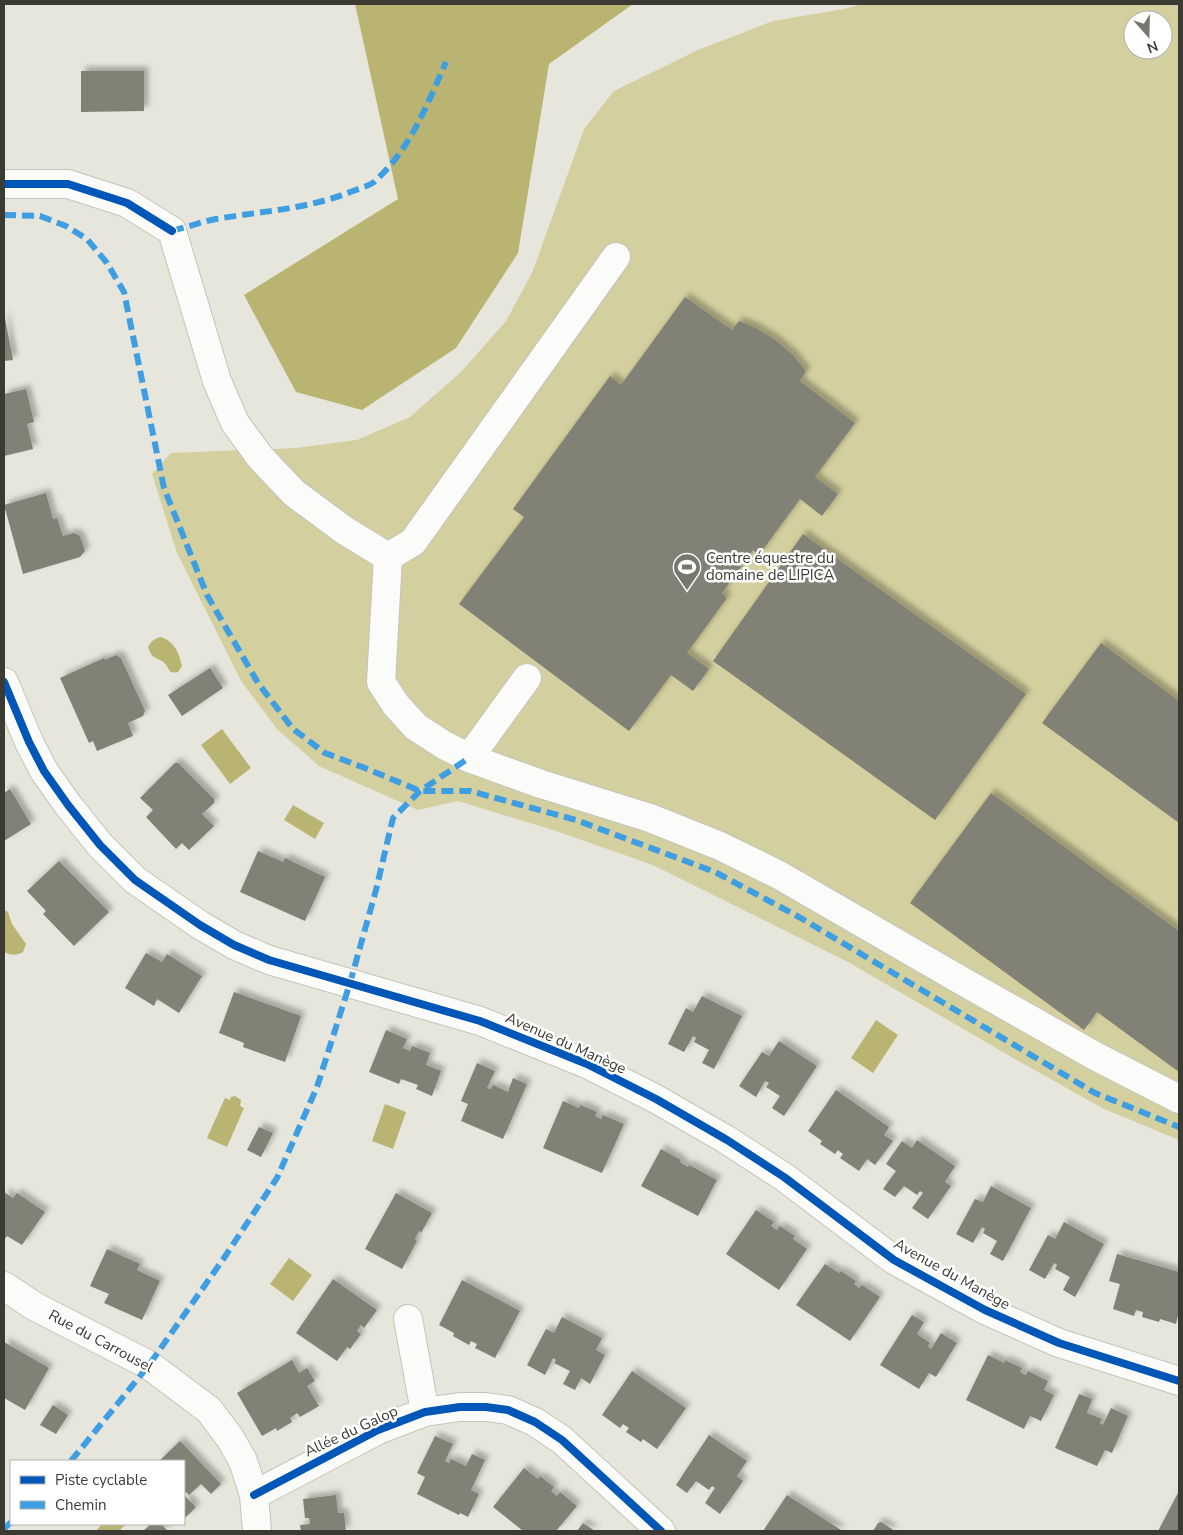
<svg xmlns="http://www.w3.org/2000/svg" width="1183" height="1535" font-family="'Nunito Sans',sans-serif">
<style>
.green{fill:#d3cf9e;fill-rule:evenodd}
.water{fill:#bab472}
.building{fill:#828174;filter:url(#shadow)}
.lines{fill:none;stroke-linecap:round;stroke-linejoin:round}
.minor-casing{stroke:#c4c4bc;stroke-width:30}
.minor{stroke:#fbfbfa;stroke-width:28}
.quiet{stroke:#3f9ee2;stroke-width:6;stroke-dasharray:12 6;stroke-linecap:butt}
.cycleway-casing{stroke:#fff;stroke-width:11}
.cycleway{stroke:#0057b8;stroke-width:8}
.labels{text-anchor:middle;stroke-width:5;stroke-linejoin:round;paint-order:stroke}
.poi-label{font-size:15px;fill:#3b3b34;stroke:#fff;text-anchor:start}
.street-label{font-size:15px;fill:#3b3b34;stroke:#fff}
</style>
<defs>
<filter id="shadow"><feDropShadow dx="4.5" dy="-4.5" stdDeviation="2.5" flood-color="#0004"/></filter>
</defs>
<rect width="100%" height="100%" fill="#e6e6dc"/>
<path class="green" d="M861,4H1179V1140L1102,1108L1015,1059L848,962L653,865L556,831L458,801L418,810L319,766L277,729L241,681L177,553L152,474L171,453L296,448L357,440L410,417L462,371L506,321L532,273L584,129L614,91L698,50L773,21L844,9ZM1133,20H1163V50H1133Z"/>
<path class="water" d="M355,4H633L549,64L518,253L456,348L362,410L296,392L244,295L398,199Z
M161,637C175,642 179,653 182,666L178,672C167,675 170,666 162,661C154,657 151,657 148,647C151,641 155,638 161,637Z
M222,729L251,768L230,784L201,745Z
M293,805L324,823L315,839L284,820Z
M4,910L8,912L12,924L26,944L23,952C16,956 10,955 4,952Z
M876,1020L898,1035L873,1073L851,1058Z
M235,1096L241,1100L240,1106L244,1108L227,1147L207,1138L225,1098L230,1100L231,1097Z
M385,1104L406,1112L393,1149L372,1141Z
M289,1258L312,1275L293,1301L270,1284Z
M102,1524H126L119,1531H96Z"/>
<path class="building" d="M81,71H144V111L81,112Z
M685,297L732,330L739,321L756,328L774,339L792,354L806,371L800,381L855,423L815,477L838,494L822,516L800,499L759,555L753,550L722,593L727,598L687,653L709,669L693,691L671,675L629,731L459,604L524,517L513,509L610,376L621,385Z
M4,313L13,360L4,361Z
M26,389L34,422L27,424L33,449L4,456V394Z
M46,493L53,519L57,518L63,536L74,533L80,536L85,551L80,557L23,574L4,505Z
M803,534L1026,694L935,820L713,661Z
M1101,643L1179,701V823L1042,723Z
M116,655L121,658L145,711L143,716L128,723L133,736L97,751L93,741L89,743L60,678L104,658L105,660Z
M210,668L223,688L182,716L168,695Z
M175,763H178L214,799V803L202,814L214,826L189,850L182,843L176,849L146,817L153,810L140,798Z
M10,789L31,824L4,841V793Z
M991,793L1179,931V1072L1097,1012L1084,1030L910,903Z
M258,851L283,862L285,858L325,877L305,921L240,892Z
M59,861L109,912L74,946L43,914L46,911L27,891Z
M146,953L162,962L167,954L202,976L179,1013L157,999L154,1006L125,988Z
M234,992L301,1016L285,1062L243,1047L244,1043L219,1033Z
M702,996L742,1016L714,1069L702,1063L709,1050L694,1042L696,1038L693,1036L684,1052L668,1044L686,1008L693,1012Z
M386,1030L407,1039L403,1048L410,1051L412,1046L430,1053L426,1065L441,1071L432,1096L416,1089L418,1085L401,1079L399,1084L369,1072Z
M779,1041L817,1066L784,1116L772,1108L780,1096L766,1087L769,1083L765,1081L756,1097L739,1086L762,1052L769,1056Z
M477,1063L495,1071L487,1088L491,1089L493,1085L508,1092L513,1078L527,1084L503,1139L461,1121L468,1104L461,1101Z
M836,1090L889,1127L884,1135L893,1141L875,1165L867,1159L859,1171L840,1158L843,1154L838,1150L835,1154L820,1144L822,1141L808,1131Z
M563,1101L579,1108L580,1105L597,1112L595,1116L601,1119L603,1115L624,1124L602,1173L543,1148Z
M259,1127L273,1133L261,1157L247,1150Z
M917,1140L955,1166L945,1182L951,1186L928,1219L912,1208L923,1193L920,1191L917,1195L904,1186L895,1197L883,1189L896,1171L886,1164L902,1141L912,1148Z
M661,1149L681,1160L680,1162L688,1167L689,1165L717,1180L698,1216L641,1186Z
M991,1186L1031,1208L1003,1261L990,1254L997,1241L983,1233L985,1229L982,1227L973,1243L956,1234L975,1199L983,1202Z
M4,1192L13,1198L17,1193L45,1212L22,1245L7,1236L4,1240Z
M396,1193L432,1213L421,1233L419,1231L415,1239L417,1241L402,1269L365,1249Z
M756,1210L774,1222L771,1226L777,1230L780,1226L795,1236L793,1239L807,1249L779,1290L726,1254Z
M1064,1222L1104,1244L1075,1297L1063,1290L1070,1277L1055,1269L1057,1265L1054,1263L1045,1279L1029,1270L1048,1235L1055,1239Z
M107,1249L140,1264L137,1270L160,1281L142,1320L104,1303L109,1294L90,1286Z
M1117,1254L1179,1272V1311L1176,1324L1160,1319L1159,1322L1142,1317L1143,1312L1136,1310L1134,1316L1113,1309L1120,1284L1109,1281Z
M825,1264L839,1273L841,1271L856,1281L854,1284L859,1288L862,1285L880,1297L850,1341L796,1305Z
M333,1279L377,1310L364,1328L361,1325L357,1331L361,1334L350,1349L347,1347L337,1361L296,1333Z
M462,1280L520,1311L495,1358L475,1348L477,1344L471,1341L469,1345L453,1336L454,1333L439,1325Z
M912,1315L924,1322L917,1334L930,1343L928,1346L931,1349L941,1333L957,1343L936,1377L929,1373L919,1389L880,1365Z
M562,1317L602,1338L596,1350L605,1355L590,1384L581,1378L575,1390L563,1384L570,1371L554,1363L556,1360L553,1358L545,1375L527,1365L546,1329L554,1333Z
M4,1342L49,1368L25,1410L4,1398Z
M988,1355L1004,1363L1005,1360L1022,1368L1020,1372L1026,1375L1028,1371L1048,1381L1044,1390L1054,1395L1041,1421L1030,1416L1024,1429L966,1400Z
M292,1360L299,1373L307,1368L315,1381L307,1386L319,1406L300,1417L297,1413L290,1418L292,1422L277,1431L276,1428L262,1436L237,1393Z
M632,1371L686,1408L657,1449L643,1439L641,1442L626,1432L629,1428L623,1424L620,1428L602,1415Z
M1079,1394L1092,1399L1087,1413L1102,1419L1100,1423L1103,1425L1111,1408L1128,1416L1112,1453L1105,1450L1097,1466L1055,1448Z
M53,1405L68,1415L56,1434L40,1425Z
M709,1435L747,1461L737,1476L743,1481L720,1514L705,1503L715,1488L712,1486L709,1490L696,1481L687,1493L676,1485Z
M435,1436L453,1444L445,1461L449,1463L451,1459L466,1466L472,1454L485,1460L471,1490L479,1494L468,1517L460,1513L459,1515L417,1494L425,1477L417,1473Z
M180,1441L221,1484L211,1494L201,1484L189,1495L186,1492L184,1493V1461H159Z
M524,1468L538,1479L540,1476L554,1487L551,1491L557,1496L560,1492L577,1506L556,1531H523L493,1507Z
M1179,1491V1531H1158Z
M184,1495L196,1507L184,1519Z
M336,1495L338,1513H344L346,1531H301L300,1525L310,1524L309,1518H305L303,1499Z
M787,1495L841,1530L840,1531H763Z
M881,1522L895,1531H873L878,1523Z
M583,1523L595,1531H577Z
M151,1524H161L168,1531H143Z"/>
<g class="lines">
<g class="minor-casing">
<path id="minor" d="M4,184H68L127,203L172,231L217,381L235,423L260,457L294,493L344,530L388,557L381,682L396,705L416,727L444,745L469,758
M388,557L413,542L616,257
M527,678L469,758L541,784L650,818L720,846L779,875L957,978L1095,1056L1179,1099
M4,682L29,742L44,771L68,805L100,845L135,880L200,925L234,945L269,960L480,1021L587,1064L656,1099L727,1140L784,1177L894,1260L985,1310L1059,1343L1179,1381
M4,1286L34,1306L149,1365L209,1410L230,1438L243,1461L254,1495L257,1531
M408,1319L425,1412
M254,1495L378,1430L425,1412L460,1407H486L508,1410L535,1422L562,1440L661,1531"/>
</g>
<use href="#minor" class="minor"/>
<path class="quiet" d="M4,215L40,216L66,226L87,239L107,263L124,292L164,488L207,595L258,683L293,729L325,753L365,768L420,791H470L576,820L715,872L799,917L1095,1093L1179,1127
M172,231C187,227 201,222 216,219C263,211 309,209 353,191C360,188 369,186 374,182C410,150 427,105 446,62
M71,1461L149,1365L224,1258L277,1178L317,1087L350,983L376,890L393,818L420,791L469,758
M4,1529L11,1522"/>
<g class="cycleway-casing">
<path id="cycleway" d="M4,184H68L127,203L172,231
M4,682L29,742L44,771L68,805L100,845L135,880L200,925L234,945L269,960L480,1021L587,1064L656,1099L727,1140L784,1177L894,1260L985,1310L1059,1343L1179,1381
M254,1495L378,1430L425,1412L460,1407H486L508,1410L535,1422L562,1440L661,1531"/>
</g>
<use href="#cycleway" class="cycleway"/>
</g>
<defs>
<g id="stadium-pin" transform="scale(1.4375)"><path d="M0 17L-7.5 6A9.5 9.5 0 1 1 7.5 6Z" fill="#77776f" stroke="#fff"/><path d="M0-5a6.5 5 0 1 0 0 10a6.5 5 0 1 0 0-10ZM-3.5-1.8h7v3.6h-7Z" fill="#fff"/></g>
</defs>
<g fill-rule="evenodd">
<use href="#stadium-pin" x="687" y="567"/>
</g>
<g class="labels">
<g class="poi-label">
<text x="706" y="563">Centre équestre du<tspan x="706" dy="17">domaine de LIPICA</tspan></text>
</g>
<g class="street-label">
<text transform="translate(566 1043) rotate(24)" y="5">Avenue du Manège</text>
<text transform="translate(952 1274) rotate(29)" y="5">Avenue du Manège</text>
<text transform="translate(101 1341) rotate(28)" y="5">Rue du Carrousel</text>
<text transform="translate(351 1431) rotate(-25)" y="5">Allée du Galop</text>
</g>
</g>
<rect width="1183" height="1535" fill="none" stroke="#3b3b34" stroke-width="10"/>
<rect x="10" y="1460" width="175" height="65" fill="#ffffff" stroke="#b1b1ae"/>
<rect x="20" y="1476" width="25" height="8" fill="#0057b8" stroke="#b1b1ae"/>
<text x="55" y="1485" font-size="15" fill="#3b3b34">Piste cyclable</text>
<rect x="20" y="1501" width="25" height="8" fill="#3f9ee2" stroke="#b1b1ae"/>
<text x="55" y="1510" font-size="15" fill="#3b3b34">Chemin</text>
<g transform="translate(1148 35) rotate(160)"><circle r="24" fill="#ffffff" stroke="#b1b1ae"/>
<path d="M0-4L9 19L0 12L-9 19Z" fill="#77776f"/>
<text y="-8" font-size="14" font-weight="bold" text-anchor="middle" fill="#3b3b34">N</text>
</g>
</svg>
